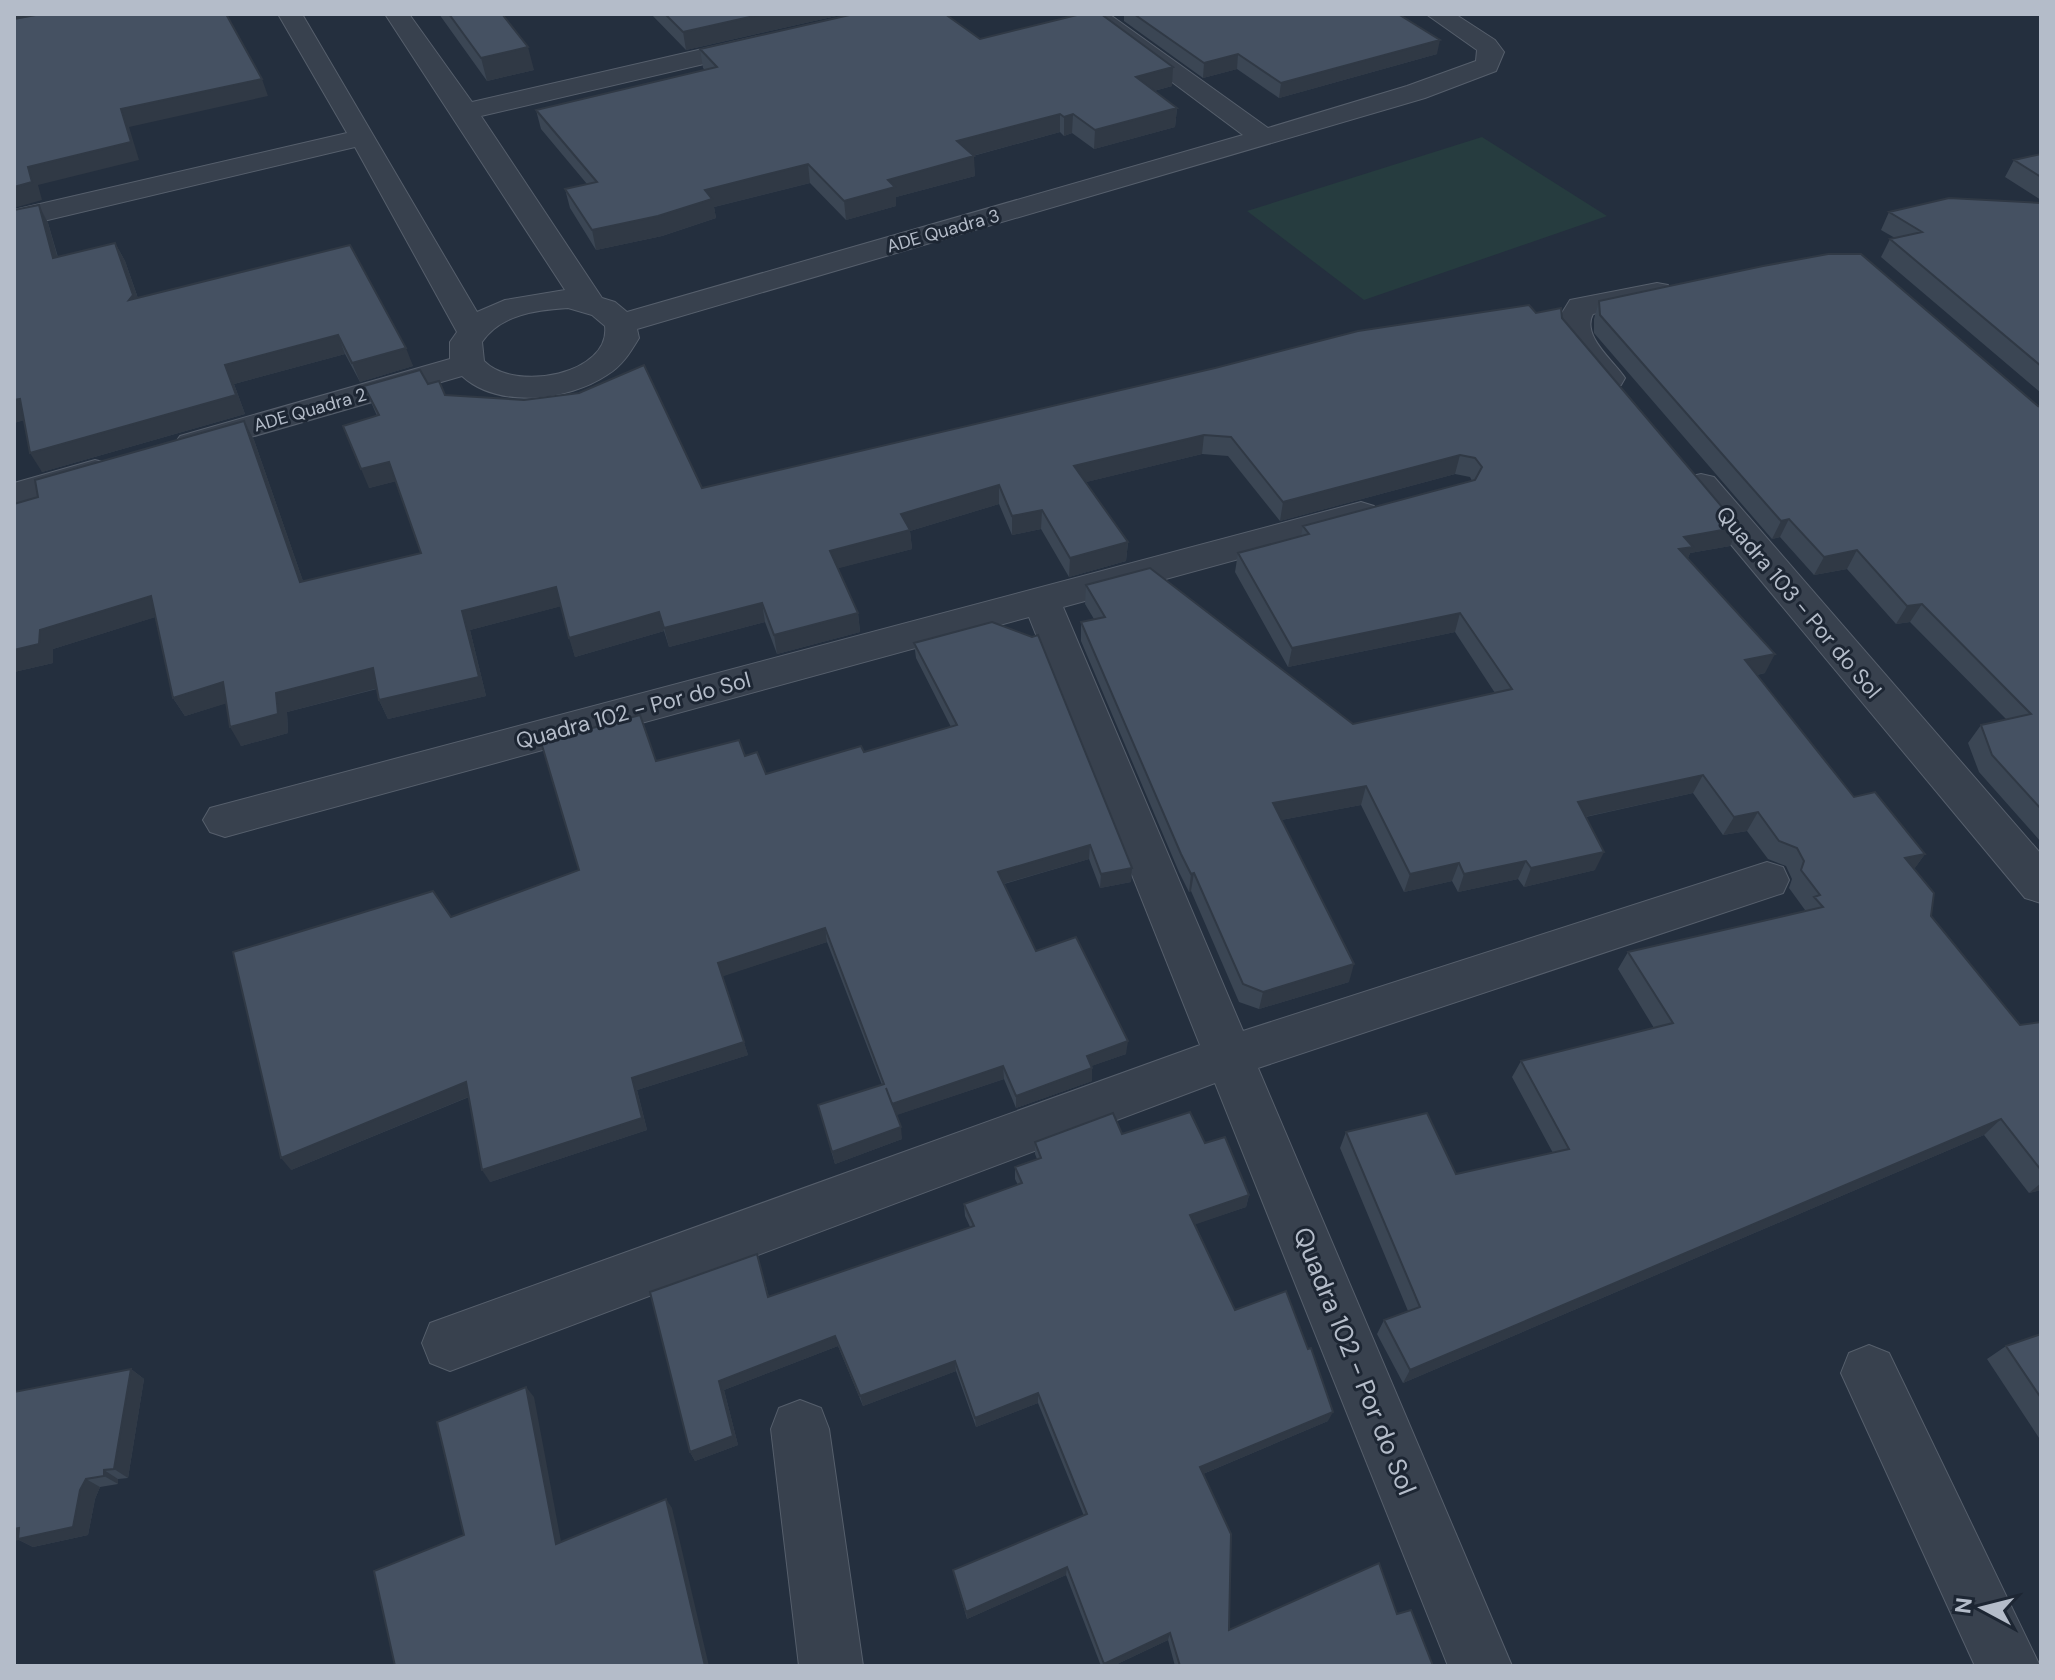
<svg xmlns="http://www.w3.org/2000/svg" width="2055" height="1680" font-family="'DM Sans',sans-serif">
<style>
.green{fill:#263c3f}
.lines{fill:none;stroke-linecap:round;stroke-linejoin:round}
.minor-casing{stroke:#565f6c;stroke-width:2}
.minor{fill:#38414e;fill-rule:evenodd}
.wall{fill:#3b4654}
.shaded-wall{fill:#303945}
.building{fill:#455162;stroke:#303945;stroke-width:2}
.labels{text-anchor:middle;stroke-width:6;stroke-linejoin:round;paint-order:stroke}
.far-street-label{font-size:18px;fill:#b4bcc9;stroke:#1d2633}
.street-label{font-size:22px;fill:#b4bcc9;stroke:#1d2633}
.near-street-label{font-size:26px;fill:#b4bcc9;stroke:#1d2633}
</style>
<rect width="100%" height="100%" fill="#242f3e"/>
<path class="green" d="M1482,137L1607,216L1364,300L1247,211Z"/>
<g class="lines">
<g class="minor-casing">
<path id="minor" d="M278,14H302L477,312L505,300L565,290L385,14H409L472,102L759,36L768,39L772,44L768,49L481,116L602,298L615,302L627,312L1243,135L1081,14H1109L1268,128L1407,86L1476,61L1477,50L1426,14H1455L1495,40L1504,52L1496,71L1425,98L637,329L639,338C630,353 622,366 607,375C568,401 498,409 462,376L192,454L180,450L175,443L180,436L450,359V342L457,332L355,147L14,228V210L347,133ZM568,308L592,315L605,326C611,374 515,393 484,361L482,342C501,314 537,310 568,308Z
M1657,283L1668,285L1672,292L1668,299L1593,314C1581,336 1614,361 1625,378L1621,385L1609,388L1597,385L1559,335L1557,321L1570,300Z
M95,460L107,463L113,471L107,479L14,506V483Z
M1701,474L1714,477L2041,854V903L2025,898L1688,493L1683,485L1688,477Z
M1361,502L1374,506L1379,514L1374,522L1063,607L1243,1031L1767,862L1783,867L1789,880L1783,893L1258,1068L1512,1666H1448L1215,1083L450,1371L430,1363L422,1343L430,1323L1200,1045L1029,617L225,837L210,832L203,820L210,808Z
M1869,1345L1889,1353L2040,1666H1975L1841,1373L1849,1353Z
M800,1400L821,1408L829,1429L863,1666H799L771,1429L779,1408Z"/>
</g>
<use href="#minor" class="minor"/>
</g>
<path class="wall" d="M439,14H502L534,70L487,81Z
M651,14H845L686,50Z
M1124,14H1398L1437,54L1279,98L1237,69L1203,78L1124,21Z
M980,39L1172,86L1154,91L1177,108L1175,127L1094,149L1072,133L1064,136L1060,132L973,156L975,176L896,197V206L846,220L810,183L714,207L716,218L662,236L596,250L570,208L565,189L587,184L541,129L536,110L705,70L703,68L700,49Z
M2041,154V200L2005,177L2014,160Z
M2041,203V393L1881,257L1890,239L1895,238L1881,230L1889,212Z
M39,205L48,223L58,257L115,243L125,261L138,298L350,245L413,366L360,382L345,354L234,384L245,414L42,472L24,420L14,423V210Z
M1599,301L2041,407V842L1979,772L1968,743L1981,725L2006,719L1910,622L1896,624L1847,569L1814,575L1780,537L1772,539L1594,333V319Z
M1536,313L1562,318L1739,527L1730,546L1690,553L1688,558L1765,673L1757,675L1854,797L1925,854L1914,869L1931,916L2020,1025L2041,1022V1190L2029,1193L1984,1135L1403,1383L1377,1334L1384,1320L1408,1311L1340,1148L1346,1132L1456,1174L1553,1153L1512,1077L1521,1061L1654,1028L1618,969L1628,952L1804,911L1805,910L1789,888L1792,879L1786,866L1768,859L1747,831L1723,835L1693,793L1586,817L1595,870L1524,887L1518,879L1458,892L1452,881L1404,892L1361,805L1281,820L1349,982L1259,1009L1239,1002L1191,891L1189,892L1179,872L1081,641V622L1094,619L1085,604L1086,585L1353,724L1495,693L1455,632L1288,667L1235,572L1238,553L1301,536L1303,526L1472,481L1470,477L1455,474L1280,521L1228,456L1202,454L1086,482L1128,542L1126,561L1069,577L1041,529L1012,535L999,504L910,531L912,549L838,568L858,613L860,632L777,654L765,622L669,647L664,631L575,657L561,606L470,630L486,696L388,719L379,700L377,689L287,712L288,733L241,746L226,703L185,716L173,698L155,617L53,649V663L14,672V504L38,497L244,421L254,440L303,581L421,553L396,481L369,488L377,416L364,386L428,384L445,395L702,488Z
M914,643L1132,868L1131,882L1100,888L1089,859L1004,884L1036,951L1126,1054L1091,1066L1092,1081L1016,1108L1004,1079L896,1115L902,1139L835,1164L818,1105L882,1085L827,942L722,976L748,1055L637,1090L647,1130L490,1182L469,1097L291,1170L451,917L579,870L656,761L745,756L766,774L864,752L951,727L916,658Z
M1122,1134L1205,1143L1249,1195L1246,1207L1195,1224L1235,1310L1328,1421L1203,1474L1229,1630L1397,1614L1433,1666H1175L1168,1640L1113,1666H1101L1066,1575L967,1619L953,1570L1084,1516L1038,1403L976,1427L956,1371L863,1406L838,1346L724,1390L738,1445L695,1461L690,1452L757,1254L769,1297L970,1227L965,1216L964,1204L1018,1185L1015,1179V1167L1037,1159L1035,1154V1142Z
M2041,1334V1441L1987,1359L2006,1346Z
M131,1369L144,1379L128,1478L118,1479V1484L100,1487L95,1499L88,1535L33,1547L19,1540Z"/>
<path class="shaded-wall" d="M14,14H34L14,19Z
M763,14H845L686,50L683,32Z
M1440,40L1437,54L1279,98L1281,83Z
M528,47L534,70L487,81L481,58Z
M1238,54L1237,69L1203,78L1204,63Z
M1173,67L1172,86L1135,96L1136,77Z
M262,79L268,96L129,127L139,160L38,185L42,200L14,208V187L28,167L121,109Z
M1177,108L1175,127L1094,149L1095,130Z
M1060,114V132L957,160V141Z
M1073,114L1072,133L1064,136V117Z
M974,156L975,176L896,197V206L846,220L844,201L888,180Z
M808,164L810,183L714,207L716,218L662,236L596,250L592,230L705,190Z
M39,205L48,223L63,277L53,258Z
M115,243L125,261L143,313L129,300Z
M338,335L345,354L234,384L245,414L42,472L30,453L225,365Z
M406,348L413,366L360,382L352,363Z
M20,399L32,418L14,423V400Z
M244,421L254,440L310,601L300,582Z
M1204,435L1202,454L1074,485V466Z
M1460,455L1455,474L1280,521L1283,502Z
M389,462L397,481L369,488L361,469Z
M999,485V504L910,531L912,549L832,570L830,551L901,514Z
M1042,510L1041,529L1012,535V516Z
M1789,519L1780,537L1772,539L1781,521Z
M1739,527L1730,546L1690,553L1685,566L1671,568L1684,537Z
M1128,542L1126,561L1069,577L1070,558Z
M1857,550L1847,569L1814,575L1824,557Z
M556,587L562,606L470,630L486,696L388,719L379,700L462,611Z
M151,596L162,615L53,649V663L14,672V650L40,630Z
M762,603L765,622L669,647L664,628Z
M1922,604L1910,622L1896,624L1907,606Z
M659,612L664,631L575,657L569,638Z
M858,613L860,632L777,654L774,635Z
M1460,613L1455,632L1288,667L1292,648Z
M1775,654L1765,673L1735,679L1745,660Z
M373,668L382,687L287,712L288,733L241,746L230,727L276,693Z
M223,682L234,701L185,716L173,698Z
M1703,775L1693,793L1570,820L1578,802Z
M1366,786L1361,805L1270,822L1273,803Z
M1758,812L1747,831L1723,835L1734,817Z
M1090,845L1089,859L999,885L998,872Z
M1604,852L1595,870L1524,887L1531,868Z
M1925,854L1912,872L1905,858Z
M1526,861L1518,879L1458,892L1464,874Z
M1459,863L1452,881L1404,892L1410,874Z
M1132,868L1131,882L1100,888L1101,874Z
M1194,873L1191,891L1189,892L1191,874Z
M825,928L827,942L721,977L718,963Z
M1354,964L1349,982L1259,1009L1263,992Z
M1128,1041L1126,1054L1086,1068L1087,1056Z
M744,1042L748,1055L637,1090L647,1130L490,1182L482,1170L632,1078Z
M1003,1066L1004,1079L894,1116L892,1104Z
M1092,1068V1081L1016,1108V1096Z
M466,1082L473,1095L291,1170L281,1158Z
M2001,1119L1984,1135L1403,1383L1410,1370Z
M901,1127L902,1139L835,1164L832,1152Z
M2041,1183V1190L2029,1193Z
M1249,1195L1246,1207L1188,1227L1190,1215Z
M835,1336L838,1346L724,1390L738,1445L695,1461L690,1452L719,1381Z
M955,1361L956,1371L863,1406L860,1396Z
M131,1369L144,1379L128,1478L114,1469Z
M526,1387L534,1397L563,1552L556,1544Z
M1038,1393V1403L976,1427L975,1418Z
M1333,1412L1328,1421L1198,1476L1200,1467Z
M104,1470L118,1479V1484L104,1476Z
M86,1479L100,1487L95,1499L88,1535L33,1547L19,1540L14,1541V1529L80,1490Z
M666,1499L672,1508L709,1666H705Z
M1067,1567L1066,1575L967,1619L966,1612Z
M1170,1633L1168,1640L1113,1666H1104V1664Z"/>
<path class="building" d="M41,14H226L262,79L121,109L131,142L28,167L32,182L14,187V19Z
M449,14H502L528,47L481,58Z
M665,14H763L683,32Z
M854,14H945L980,39L1081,14H1101L1173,67L1136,77L1177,108L1095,130L1073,114L1064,117L1060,114L957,141L974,156L888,180L895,187L844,201L808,164L705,190L712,199L658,216L592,230L565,189L597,182L536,110L717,67L700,49Z
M1134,14H1398L1440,40L1281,83L1238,54L1204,63Z
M2041,154V177L2014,160Z
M1949,198L2041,203V366L1890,239L1922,232L1889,212Z
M39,205L53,258L115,243L133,295L129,300L350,245L406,348L352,363L338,335L225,365L236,395L30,453L20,399L14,400V210Z
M1828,254H1861L2038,406L2041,407V809L1992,755L1981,725L2031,714L1922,604L1907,606L1857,550L1824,557L1789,519L1781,521L1600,315L1599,301L1763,266Z
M1529,305L1536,313L1561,308L1562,318L1739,527L1684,537L1693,547L1679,549L1775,654L1745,660L1854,797L1875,792L1925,854L1905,858L1934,893L1931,916L2020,1025L2041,1022V1170L2001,1119L1410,1370L1384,1320L1420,1307L1346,1132L1427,1113L1456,1174L1569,1149L1521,1061L1673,1023L1628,952L1823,907L1814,897L1820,895L1801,870L1804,861L1797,848L1779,841L1758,812L1734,817L1703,775L1578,802L1604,852L1531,868L1526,861L1464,874L1459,863L1410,874L1366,786L1273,803L1354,964L1263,992L1243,984L1194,873L1191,874L1181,854L1081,622L1105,617L1086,585L1150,568L1353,724L1512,689L1460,613L1292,648L1238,553L1309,534L1303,526L1475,480L1482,467L1475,458L1460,455L1283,502L1231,437L1204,435L1074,466L1128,542L1070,558L1042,510L1012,516L999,485L901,514L910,530L830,551L858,613L774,635L762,603L664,628L659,612L569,638L556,587L462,611L479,677L379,700L373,668L276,693L278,714L230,727L223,682L173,698L151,596L40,630L39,644L14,650V504L38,497L35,480L244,421L300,582L421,553L389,462L361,469L343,426L379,415L364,386L420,370L428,384L439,381L445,395L524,400L579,393L644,365L702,488L1215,368L1358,331Z
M992,622L1032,637L1038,635L1132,868L1101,874L1090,845L998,872L1036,951L1076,937L1128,1041L1087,1056L1092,1068L1016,1096L1003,1066L892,1104L886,1088L901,1127L832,1152L818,1105L884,1084L825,928L718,963L744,1042L632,1078L642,1118L482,1170L466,1082L281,1158L233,952L433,891L451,917L579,870L541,742L640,715L656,761L739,740L745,756L757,752L766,774L861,746L864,752L957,725L914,643Z
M1190,1112L1205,1143L1225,1137L1249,1195L1190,1215L1235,1310L1286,1291L1308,1349L1311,1348L1333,1412L1200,1467L1231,1534L1229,1630L1379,1563L1397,1614L1411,1610L1433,1666H1180L1170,1633L1104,1664L1067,1567L966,1612L953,1570L1087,1514L1038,1393L975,1418L955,1361L860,1396L835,1336L719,1381L733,1436L690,1452L650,1292L757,1254L768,1297L974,1226L964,1204L1022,1183L1015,1167L1041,1158L1035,1142L1113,1113L1122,1134Z
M2041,1334V1398L2006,1346Z
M131,1369L114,1469L104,1470V1476L86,1479L80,1490L73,1527L18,1539L19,1528L14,1529V1392Z
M526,1387L556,1544L666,1499L705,1666H395L374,1571L464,1535L437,1422Z"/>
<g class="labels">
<g class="far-street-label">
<text transform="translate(943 231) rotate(-16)" y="6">ADE Quadra 3</text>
<text transform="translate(310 410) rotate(-16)" y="6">ADE Quadra 2</text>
</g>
<g class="street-label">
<text transform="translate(1799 602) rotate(50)" y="8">Quadra 103 - Por do Sol</text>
<text transform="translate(633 710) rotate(-15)" y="8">Quadra 102 - Por do Sol</text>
</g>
<g class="near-street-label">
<text transform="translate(1355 1361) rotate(68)" y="9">Quadra 102 - Por do Sol</text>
</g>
</g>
<rect width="2055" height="1680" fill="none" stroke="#b4bcc9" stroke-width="32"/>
<g transform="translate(1983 1608) rotate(277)" stroke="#1d2633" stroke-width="6" paint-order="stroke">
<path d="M0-6L14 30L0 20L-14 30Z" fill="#b4bcc9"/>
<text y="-12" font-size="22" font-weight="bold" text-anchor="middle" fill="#b4bcc9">N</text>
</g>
</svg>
